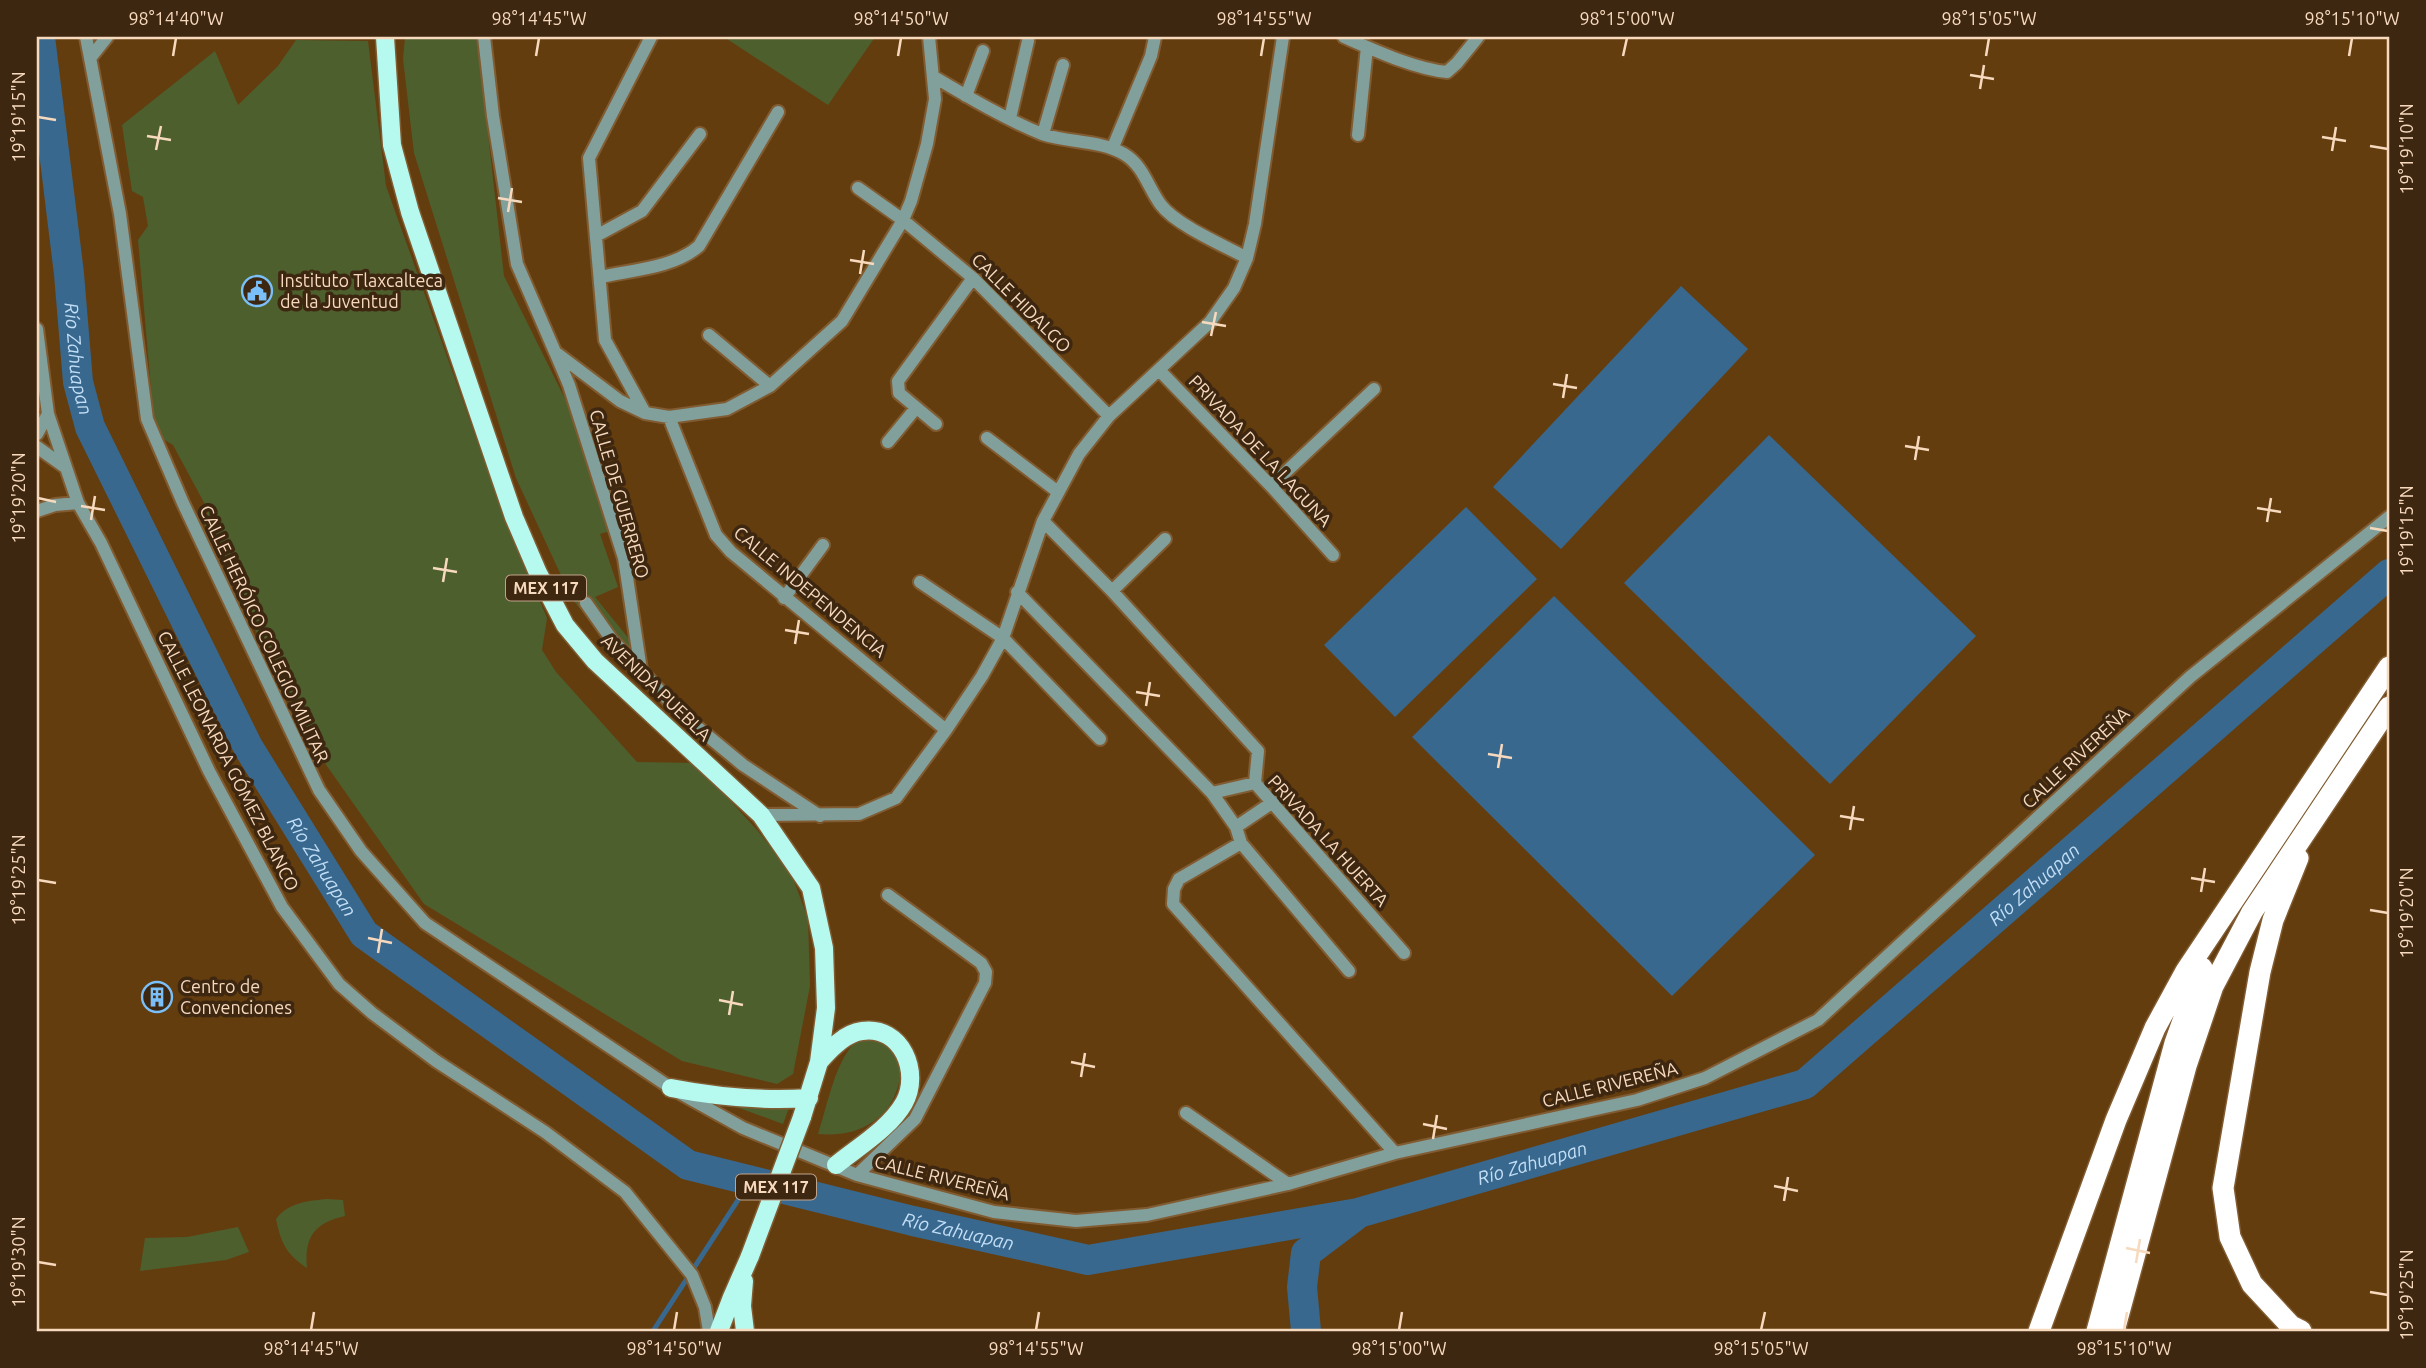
<svg xmlns="http://www.w3.org/2000/svg" width="2426" height="1368" font-family="Ubuntu,sans-serif">
<style>
.green{fill:#4e5f2e}
.water{fill:#39688e}
.lines{fill:none;stroke-linecap:round;stroke-linejoin:round}
.stream{stroke:#39688e;stroke-width:5}
.river{stroke:#39688e;stroke-width:30}
.minor-casing{stroke:#815c32;stroke-width:16}
.major-casing{stroke:#815c32;stroke-width:21}
.highway-casing{stroke:#815c32;stroke-width:24}
.minor{stroke:#81a09c;stroke-width:12}
.major{stroke:#b6f9ef;stroke-width:18}
.highway{stroke:#fff;stroke-width:21}
.major-bridge-casing{stroke:#815c32;stroke-width:21;stroke-linecap:butt}
.major-bridge{stroke:#b6f9ef;stroke-width:18}
.ticks{fill:none;stroke:#f7d9be;stroke-width:2.5}
.labels{text-anchor:middle;stroke-width:7;stroke-linejoin:round;paint-order:stroke}
.shield{fill:#3e2710;stroke:#c0a48a;stroke-width:2}
.shield-label{font-size:16px;font-weight:bold;fill:#f7d9be}
.poi-label{font-size:18px;fill:#f7d9be;stroke:#3e2710;text-anchor:start}
.street-label{font-size:18px;fill:#f7d9be;stroke:#3e2710}
.water-label{font-size:19px;font-style:italic;fill:#c2def6;stroke:#3e2710}
.neatline{fill:none;stroke:#f7d9be;stroke-width:2.5}
.ticks-label{font-size:18px;text-anchor:middle;fill:#f7d9be}
</style>
<rect width="100%" height="100%" fill="#643d0f"/>
<path class="green" d="M405,37H477L504,276L580,429L617,529L600,534L618,587L595,597L638,650L651,684L610,644L572,599L516,478L414,153L403,59Z
M724,37H875L828,105Z
M296,40L368,41L386,186L505,519L547,618L542,650L556,672L637,762L696,763L757,830L791,873L808,919L810,986L793,1074L777,1084L682,1061L424,904L308,739L204,524L208,510L173,445L155,434L138,240L148,226L143,197L132,191L122,125L215,51L238,105L278,66Z
M866,1040C871,1041 878,1041 883,1043C913,1055 899,1101 879,1117C862,1132 841,1136 818,1134C828,1104 834,1064 856,1041Z
M728,1104L790,1105L783,1124Z
M327,1199L343,1200L345,1216C315,1223 304,1236 307,1268C286,1254 281,1243 276,1219C289,1202 308,1201 327,1199Z
M238,1227L249,1252L226,1260L140,1271L145,1238L187,1237Z"/>
<path class="water" d="M1681,286L1748,349L1561,549L1493,487Z
M1769,435L1976,636L1830,784L1624,583Z
M1466,507L1537,579L1395,717L1324,645Z
M1554,596L1815,855L1672,996L1412,737Z"/>
<g class="lines">
<path class="stream" d="M653,1331L751,1180"/>
<g class="river">
<path id="s1" d="M40,37L69,274L78,382L90,427L248,747L364,934L688,1165L913,1221L1088,1260L1358,1213L1805,1084L2389,574"/>
<path d="M1306,1331L1302,1287L1306,1253L1355,1216"/>
</g>
<g class="minor-casing">
<path id="minor" d="M86,37L120,214L147,419L183,503L319,790L361,851L425,923L671,1088L743,1128L857,1175L994,1212L1076,1221L1147,1215L1288,1184L1395,1153L1637,1100L1705,1078L1818,1020L2190,677L2389,517
M484,37L493,116L517,264L555,352L620,401L645,413L669,417L727,409L770,386L842,321L903,220L911,201L927,144L935,99L929,37
M1344,37C1374,50 1415,69 1447,72L1457,63L1478,37
M91,57L107,37
M934,77C968,97 1005,119 1042,134C1069,143 1100,140 1124,154C1144,166 1148,188 1161,205C1176,225 1225,246 1247,258
M966,96L983,51
M1010,118L1028,41
M1043,134L1063,65
M1358,135L1367,47
M1113,147L1151,56L1155,37
M858,188L903,220L973,278L1109,416
M596,236L642,211L700,134
M600,277C632,270 674,268 699,246L778,112
M37,329L48,414L78,503L101,543L209,771L282,907L339,984L372,1013L436,1061L545,1132L625,1192L692,1275L705,1307L709,1331
M709,335L770,386
M555,352L569,385L624,558L641,670L680,713L743,765L820,816
M1160,371L1271,486L1333,555
M645,413L605,340L589,158L651,37
M669,417L716,535L731,552L946,730
M936,424L899,393L898,381L973,278
M37,434L48,414
M987,438L1058,492
M888,442L916,408
M37,447L65,467
M1271,486L1374,389
M37,511L55,505L78,503
M1043,521L1112,591L1258,751L1255,783
M920,582L1003,638L1100,739
M1112,591L1165,539
M1017,592L1212,793L1236,827L1241,843L1349,971
M784,598L823,545
M586,603L612,640L641,670
M1212,793L1255,783L1404,953
M761,815L859,814L896,798L946,730L982,676L1003,638L1043,521L1079,454L1109,416L1210,322L1234,288L1247,258L1255,224L1283,37
M1236,827L1273,802
M1241,843L1179,879L1174,889L1173,904L1395,1153
M1186,1113L1288,1184
M857,1175L915,1119L985,983L986,972L981,963L888,895"/>
</g>
<g class="major-casing">
<path id="major" d="M385,37L392,145L410,212L514,517L538,573L565,625L595,661L761,815L811,888L824,948L826,1008L819,1062L802,1117
M819,1062C830,1049 845,1033 862,1031C902,1025 921,1073 904,1103C890,1128 858,1147 836,1165
M671,1088C717,1097 762,1101 809,1098
M744,1281L742,1306L745,1331
M719,1331L732,1297L750,1256"/>
</g>
<g class="highway-casing">
<path id="highway" d="M2298,858L2273,920L2260,972L2223,1188L2230,1237L2252,1284L2291,1326L2301,1331
M2039,1331L2116,1120L2155,1028L2186,971L2389,667
M2097,1331L2175,1043L2202,968
M2114,1331L2186,1066L2213,986L2252,912L2389,707"/>
</g>
<use href="#minor" class="minor"/>
<use href="#major" class="major"/>
<use href="#highway" class="highway"/>
<g class="major-bridge-casing">
<path id="major-bridge" d="M750,1256L802,1117"/>
</g>
<use href="#major-bridge" class="major-bridge"/>
</g>
<path class="ticks" d="M173,56L176,38M536,56L539,38M898,56L901,38M1261,56L1264,38M1623,56L1627,38M1986,56L1989,38M2349,56L2352,38M1970,75L1994,79M1980,89L1984,65M38,117L56,120M147,136L171,140M2322,137L2346,141M2370,146L2388,149M156,150L161,126M2332,151L2336,127M498,198L522,202M508,212L512,188M850,260L874,264M860,274L864,250M1202,322L1226,326M1211,336L1216,312M1553,384L1577,388M1563,398L1567,374M1905,446L1929,450M1915,460L1919,436M38,498L56,502M81,506L105,510M2257,508L2281,512M91,520L95,496M2267,522L2271,498M2370,528L2388,531M433,568L457,572M443,582L447,558M785,630L809,634M795,644L799,620M1136,692L1160,696M1146,706L1150,682M1488,754L1512,758M1498,768L1502,744M1840,816L1864,820M1850,830L1854,806M2191,878L2215,882M38,880L56,883M2201,892L2205,868M2370,910L2388,913M368,938L392,943M378,953L382,929M719,1000L743,1005M729,1015L733,991M1071,1062L1095,1067M1081,1077L1085,1053M1423,1124L1447,1129M1433,1139L1437,1115M1774,1186L1798,1191M1784,1201L1788,1177M2126,1248L2150,1253M38,1262L56,1265M2136,1263L2140,1239M2370,1292L2388,1295M311,1330L314,1312M674,1330L677,1312M1036,1330L1039,1312M1399,1330L1402,1312M1761,1330L1765,1312M2124,1330L2127,1312"/>
<defs>
<g id="civic-ring" transform="scale(1.575)"><circle r="9.5" fill="#3e2710" stroke="#7abff8" stroke-width="1.5"/><path d="M-.6-6.5H3V-4.5H.6V-3L4-1V1h2V6H-6V1h2V-1L-.6-3ZM-1.2 2.5V6h2.4V2.5Z" fill="#7abff8"/></g>
<g id="building-ring" transform="scale(1.575)"><circle r="9.5" fill="#3e2710" stroke="#7abff8" stroke-width="1.5"/><path d="M-4-6H4V6H1V3H-1V6H-4ZM-2.5-4.3h1.7v1.8h-1.7ZM.8-4.3h1.7v1.8H.8ZM-2.5-1h1.7V.8h-1.7ZM.8-1h1.7V.8H.8Z" fill="#7abff8"/></g>
</defs>
<g fill-rule="evenodd">
<use href="#civic-ring" x="257" y="291"/>
<use href="#building-ring" x="157" y="997"/>
</g>
<g class="labels">
<g class="shield">
<rect x="506" y="575.5" width="80" height="25" rx="5"/>
<rect x="736" y="1174.5" width="80" height="25" rx="5"/>
</g>
<g class="shield-label">
<text x="546" y="594">MEX 117</text>
<text x="776" y="1193">MEX 117</text>
</g>
<g class="poi-label">
<text x="280" y="287">Instituto Tlaxcalteca<tspan x="280" dy="21">de la Juventud</tspan></text>
<text x="180" y="993">Centro de<tspan x="180" dy="21">Convenciones</tspan></text>
</g>
<g class="street-label">
<text transform="translate(1021 303) rotate(45)" y="6">CALLE HIDALGO</text>
<text transform="translate(1260 451) rotate(47)" y="6">PRIVADA DE LA LAGUNA</text>
<text transform="translate(619 494) rotate(74)" y="6">CALLE DE GUERRERO</text>
<text transform="translate(810 592) rotate(40)" y="6">CALLE INDEPENDENCIA</text>
<text transform="translate(264 634) rotate(65)" y="6">CALLE HERÓICO COLEGIO MILITAR</text>
<text transform="translate(656 688) rotate(44)" y="6">AVENIDA PUEBLA</text>
<text transform="translate(2076 758) rotate(-43)" y="6">CALLE RIVEREÑA</text>
<text transform="translate(228 761) rotate(63)" y="6">CALLE LEONARDA GÓMEZ BLANCO</text>
<text transform="translate(1328 841) rotate(48)" y="6">PRIVADA LA HUERTA</text>
<text transform="translate(1610 1085) rotate(-14)" y="6">CALLE RIVEREÑA</text>
<text transform="translate(942 1178) rotate(14)" y="6">CALLE RIVEREÑA</text>
</g>
<g class="water-label">
<text dy="7" stroke="none"><textPath href="#s1" startOffset="324">Río Zahuapan</textPath></text>
<text dy="7" stroke="none"><textPath href="#s1" startOffset="891">Río Zahuapan</textPath></text>
<text dy="7" stroke="none"><textPath href="#s1" startOffset="2823">Río Zahuapan</textPath></text>
<text dy="7" stroke="none"><textPath href="#s1" startOffset="2235">Río Zahuapan</textPath></text>
<text dy="7" stroke="none"><textPath href="#s1" startOffset="1647">Río Zahuapan</textPath></text>
</g>
</g>
<rect width="2426" height="1368" fill="none" stroke="#3e2710" stroke-width="77"/>
<rect x="38" y="38" width="2350" height="1292" class="neatline"/>
<g class="ticks-label">
<text x="176" y="25">98°14'40"W</text>
<text x="539" y="25">98°14'45"W</text>
<text x="901" y="25">98°14'50"W</text>
<text x="1264" y="25">98°14'55"W</text>
<text x="1627" y="25">98°15'00"W</text>
<text x="1989" y="25">98°15'05"W</text>
<text x="2352" y="25">98°15'10"W</text>
<text transform="translate(19 117) rotate(-90)" y="6">19°19'15"N</text>
<text transform="translate(2407 149) rotate(-90)" y="6">19°19'10"N</text>
<text transform="translate(19 498) rotate(-90)" y="6">19°19'20"N</text>
<text transform="translate(2407 531) rotate(-90)" y="6">19°19'15"N</text>
<text transform="translate(19 880) rotate(-90)" y="6">19°19'25"N</text>
<text transform="translate(2407 913) rotate(-90)" y="6">19°19'20"N</text>
<text transform="translate(19 1262) rotate(-90)" y="6">19°19'30"N</text>
<text transform="translate(2407 1295) rotate(-90)" y="6">19°19'25"N</text>
<text x="311" y="1355">98°14'45"W</text>
<text x="674" y="1355">98°14'50"W</text>
<text x="1036" y="1355">98°14'55"W</text>
<text x="1399" y="1355">98°15'00"W</text>
<text x="1761" y="1355">98°15'05"W</text>
<text x="2124" y="1355">98°15'10"W</text>
</g>
</svg>
